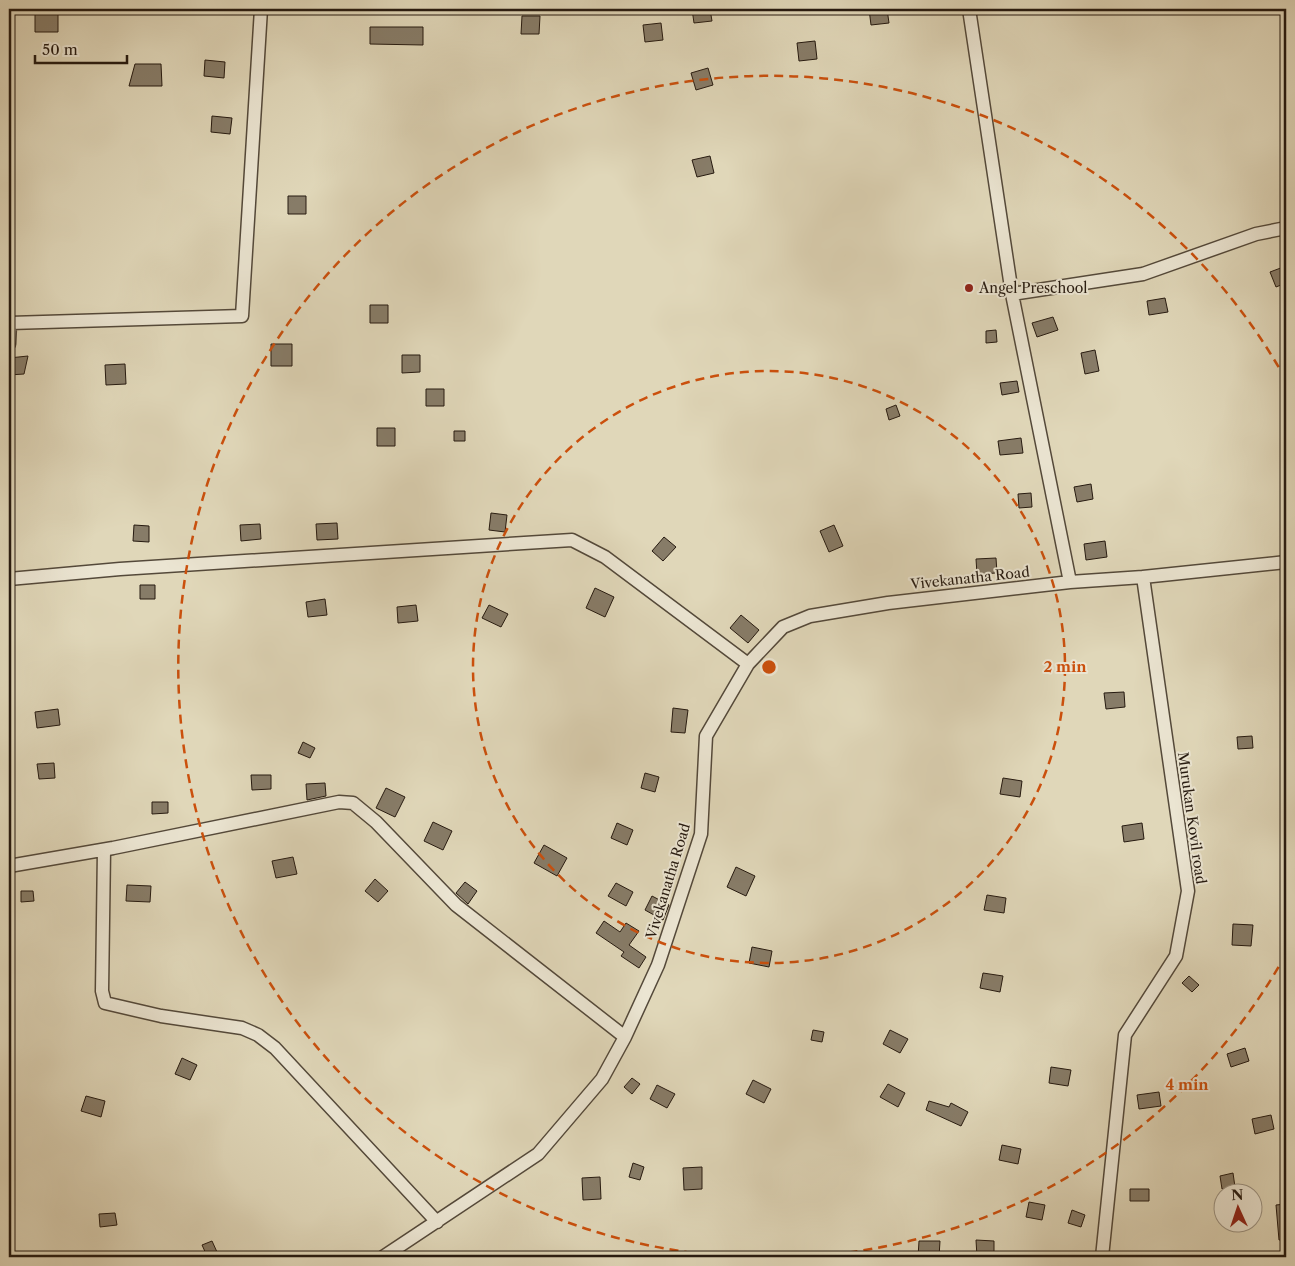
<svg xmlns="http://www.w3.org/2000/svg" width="1295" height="1266" font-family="'Libre Caslon Text',serif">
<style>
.building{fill:#877c68;stroke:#261a10}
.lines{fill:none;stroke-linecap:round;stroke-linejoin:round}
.minor-casing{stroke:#54493a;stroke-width:15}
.minor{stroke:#ebe5d2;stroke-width:12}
.ring{fill:none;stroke:#cb500d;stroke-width:2.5;stroke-dasharray:9 6}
.poi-dot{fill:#8f2418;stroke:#ebe5d2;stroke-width:2}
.labels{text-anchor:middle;stroke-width:4;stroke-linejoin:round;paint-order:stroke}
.poi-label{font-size:14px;fill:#261a10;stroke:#ebe5d2;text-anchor:start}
.street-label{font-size:14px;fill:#261a10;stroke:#ebe5d2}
.centre{fill:#cb500d;stroke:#ebe5d2;stroke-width:2.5}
.ring-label{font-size:15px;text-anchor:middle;font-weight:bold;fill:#cb500d;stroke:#ebe5d2;stroke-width:4;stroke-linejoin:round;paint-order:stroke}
</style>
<rect width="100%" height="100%" fill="#e0d7b9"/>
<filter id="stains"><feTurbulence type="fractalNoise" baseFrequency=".004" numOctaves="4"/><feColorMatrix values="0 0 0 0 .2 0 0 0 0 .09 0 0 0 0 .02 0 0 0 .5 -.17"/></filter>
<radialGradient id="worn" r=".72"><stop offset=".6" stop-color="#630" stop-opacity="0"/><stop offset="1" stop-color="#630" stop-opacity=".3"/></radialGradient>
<path class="building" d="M692,9H710L712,21L694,23Z
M869,9H887L889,23L871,25Z
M35,10H58V32H35Z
M522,16H540L539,34H521Z
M661,23L663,40L645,42L643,25Z
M370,27H423V45L370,44Z
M815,41L817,59L799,61L797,43Z
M205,60L225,62L224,78L204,76Z
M135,64H161L162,86H129Z
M708,68L713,85L696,90L691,73Z
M212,116L232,118L230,134L211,132Z
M710,156L714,173L697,177L692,160Z
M288,196H306V214H288Z
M1286,266V283L1276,287L1270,272Z
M1165,298L1168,312L1149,315L1147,301Z
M370,305H388V323H370Z
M1053,317L1058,330L1037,337L1032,323Z
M996,330L997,342L986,343V331Z
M271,344H292V366H271Z
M1095,350L1099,371L1085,374L1081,353Z
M402,355H420V372L402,373Z
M28,356L24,374L9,375V358Z
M125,364L126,384L106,385L105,365Z
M1017,381L1019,392L1002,395L1000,383Z
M426,389H444V406H426Z
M896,405L900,416L889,420L886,409Z
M377,428H395V446H377Z
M454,431H465V441H454Z
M1021,438L1023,453L1000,455L998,441Z
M1091,484L1093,499L1077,502L1074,487Z
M1031,493L1032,507L1019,508L1018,494Z
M491,513L507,515L505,532L489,530Z
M337,523L338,539L317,540L316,524Z
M260,524L261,539L241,541L240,525Z
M134,525L149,526V542L133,541Z
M834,525L843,546L829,552L820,531Z
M664,537L676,547L663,561L652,551Z
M1105,541L1107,557L1086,560L1084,544Z
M996,558L997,573L977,574L976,559Z
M140,585H155V599H140Z
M595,588L614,597L605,617L586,608Z
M325,599L327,615L308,617L306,602Z
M416,605L418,621L398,623L397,607Z
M489,605L508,614L501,627L482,618Z
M741,615L759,630L748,643L730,628Z
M1124,692L1125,707L1106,709L1104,693Z
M673,708L688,710L685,733L671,732Z
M58,709L60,725L37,728L35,712Z
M1252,736L1253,748L1238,749L1237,737Z
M303,742L315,748L310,758L298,753Z
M54,763L55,778L39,779L37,764Z
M645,773L659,777L655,792L641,788Z
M251,775H271V789L252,790Z
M1003,778L1022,781L1020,797L1000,794Z
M325,783L326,796L307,800L306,784Z
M386,788L405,797L395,817L376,808Z
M152,802H168V813L152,814Z
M433,822L452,831L443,850L424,841Z
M617,823L633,830L627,845L611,838Z
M1142,823L1144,839L1124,842L1122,826Z
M544,845L567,858L557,876L534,863Z
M293,857L297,874L276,878L272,861Z
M736,867L755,876L746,896L727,887Z
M375,879L388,891L378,902L365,891Z
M465,882L477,891L468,904L456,893Z
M616,883L633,892L626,906L608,896Z
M127,885L151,886L150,902L126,901Z
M21,891H33L34,901L21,902Z
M987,895L1006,898L1004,913L984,910Z
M652,896L669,905L663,920L645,910Z
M604,921L620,932L626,923L639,931L629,945L646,957L639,968L621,956L624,952L596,933Z
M1233,924L1253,925L1251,946L1232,945Z
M752,947L772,951L769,967L749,963Z
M983,973L1003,976L1000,992L980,988Z
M1189,976L1199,985L1192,992L1182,983Z
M813,1030L824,1032L822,1042L811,1040Z
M890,1030L908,1039L900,1053L883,1044Z
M1245,1048L1249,1061L1231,1067L1227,1054Z
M182,1058L197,1065L190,1080L175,1074Z
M1051,1067L1071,1070L1068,1086L1049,1083Z
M632,1078L640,1084L632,1094L624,1087Z
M753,1080L771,1089L764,1103L746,1094Z
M888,1084L905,1093L898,1107L880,1097Z
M657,1085L675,1094L667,1108L650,1099Z
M1159,1092L1161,1106L1139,1109L1137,1095Z
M86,1096L105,1101L101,1117L81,1111Z
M929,1101L949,1107L951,1103L968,1112L961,1126L926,1110Z
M1271,1115L1274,1129L1255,1134L1252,1119Z
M1002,1145L1021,1149L1018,1164L999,1160Z
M633,1163L644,1167L640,1180L629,1177Z
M702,1167V1189L684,1190L683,1168Z
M1233,1173L1235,1187L1222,1189L1220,1176Z
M600,1177L601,1199L583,1200L582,1178Z
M1130,1189H1149V1201H1130Z
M1029,1202L1045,1205L1042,1220L1026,1217Z
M1286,1204V1240H1279L1276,1205Z
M1072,1210L1085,1215L1081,1227L1068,1223Z
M115,1213L117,1225L100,1227L99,1214Z
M976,1240L994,1241V1257H977Z
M212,1241L217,1252L207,1256L202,1245Z
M919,1241H940L939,1257H918Z"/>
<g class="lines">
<g class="minor-casing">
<path id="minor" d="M969,9L1012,294L1070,582
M1012,294L1143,274L1256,234L1286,228
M9,344L10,323L242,316L261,9
M9,579L120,569L572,540L605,557L748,664
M104,850L102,991L105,1003L161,1016L242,1028L258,1035L275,1048L437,1222
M9,866L113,848L339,802L353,803L376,822L456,905L625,1037
M383,1257L538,1154L602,1079L625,1037L658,965L701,834L706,736L748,664L783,627L810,616L888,603L1070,582L1143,577L1286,562
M1102,1257L1125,1035L1176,956L1188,891L1143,577"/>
</g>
<use href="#minor" class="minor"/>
</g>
<g class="ring">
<circle cx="769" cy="667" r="296"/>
<path d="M1286 954A591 591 0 0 1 800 1257M738 1257A591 591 0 1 1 1286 380"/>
</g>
<circle class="poi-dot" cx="969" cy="288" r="5"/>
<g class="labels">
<g class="poi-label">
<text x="979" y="293">Angel Preschool</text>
</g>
<g class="street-label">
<text transform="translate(970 578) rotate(-6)" y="5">Vivekanatha Road</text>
<text transform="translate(1192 818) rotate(82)" y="5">Murukan Kovil road</text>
<text transform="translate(668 881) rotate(-73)" y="5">Vivekanatha Road</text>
</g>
</g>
<circle cx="769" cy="667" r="8" class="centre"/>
<g class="ring-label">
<text x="1065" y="672">2 min</text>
<text x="1187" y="1090">4 min</text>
</g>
<rect width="1295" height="1266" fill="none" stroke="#e0d7b9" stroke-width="30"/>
<rect x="10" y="10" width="1275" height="1246" fill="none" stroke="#261a10" stroke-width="2.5"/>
<rect x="15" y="15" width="1265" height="1236" fill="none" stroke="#261a10"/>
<g transform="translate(1238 1208) rotate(357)"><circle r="24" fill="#ebe5d2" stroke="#9c9484"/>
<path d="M0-4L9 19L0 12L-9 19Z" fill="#8f2418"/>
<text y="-8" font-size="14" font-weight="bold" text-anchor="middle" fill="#261a10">N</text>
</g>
<path d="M35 55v8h92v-8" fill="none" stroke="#261a10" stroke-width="2.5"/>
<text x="42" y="55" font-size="15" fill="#261a10" stroke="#ebe5d2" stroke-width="4" paint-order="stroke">50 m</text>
<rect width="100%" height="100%" filter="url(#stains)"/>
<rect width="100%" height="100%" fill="url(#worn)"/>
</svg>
